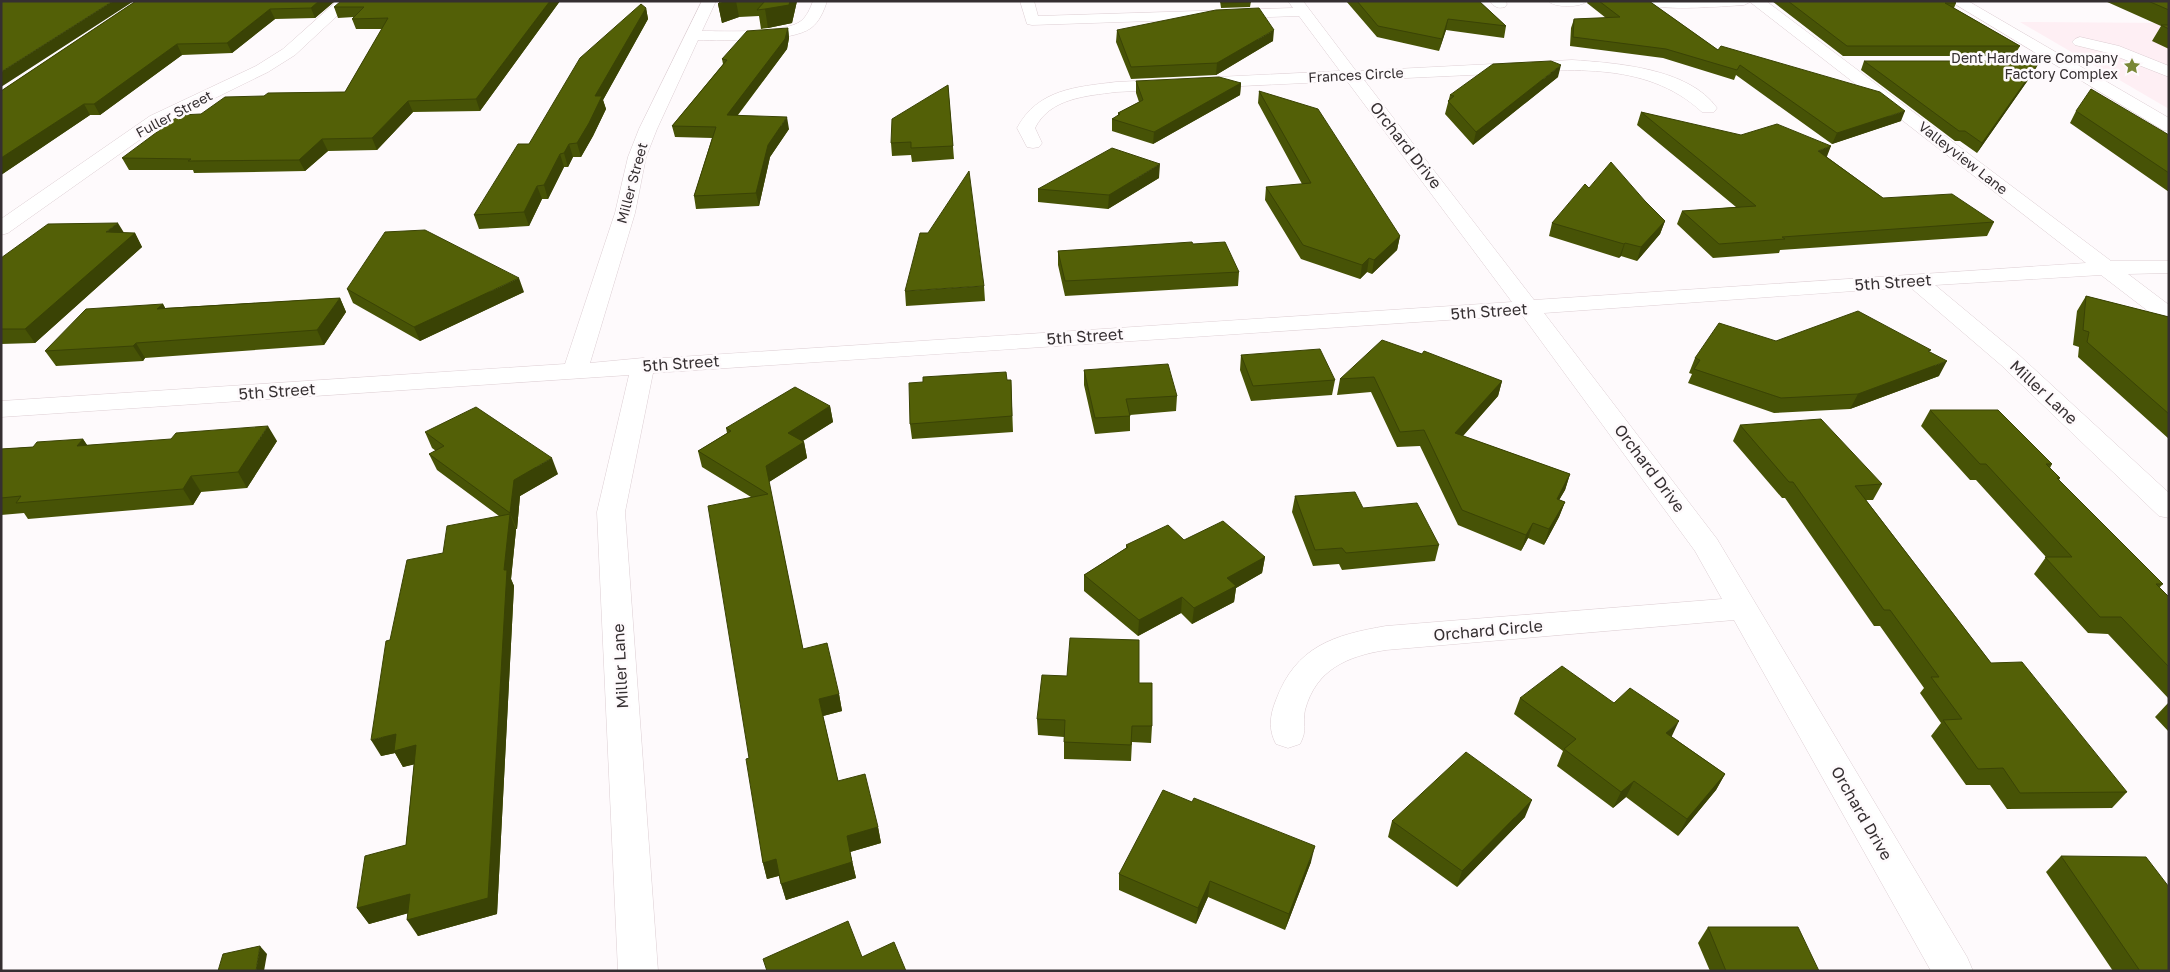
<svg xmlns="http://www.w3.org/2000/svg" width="2170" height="972" font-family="'Golos Text',sans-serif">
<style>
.built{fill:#feeff4}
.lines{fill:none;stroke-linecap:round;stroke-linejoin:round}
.minor-casing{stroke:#ddced3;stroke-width:1}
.minor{fill:#fff;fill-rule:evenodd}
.wall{fill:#475306}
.shaded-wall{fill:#3a4305}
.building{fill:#536007;stroke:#3a4305}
.labels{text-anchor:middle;stroke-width:5;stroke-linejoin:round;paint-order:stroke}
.far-poi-label{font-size:14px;fill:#352f31;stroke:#fefafc;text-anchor:end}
.far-street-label{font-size:14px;fill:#352f31;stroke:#fefafc}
.street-label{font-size:16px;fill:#352f31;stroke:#fefafc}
</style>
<rect width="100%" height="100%" fill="#fefafc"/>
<path class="built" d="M2020,22L2169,23V109Z"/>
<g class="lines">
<g class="minor-casing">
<path id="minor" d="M337,1H353L295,55L268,72L162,124L8,233L1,235V219L150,116L256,66L283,49Z
M702,1H716L702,31C725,31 784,34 801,21C807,16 810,9 813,1H827C824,11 819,22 811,28C790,43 725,40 698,40L657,129L646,157L635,213L590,363L643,358L648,359L1512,302L1347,81L1116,92C1086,96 1050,98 1035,128L1042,143L1039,147L1033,148L1027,147L1017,128C1038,89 1076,87 1116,82L1340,71L1299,16L1032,25L1027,24L1020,1H1034L1038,16L1293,8L1288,1H1303L1356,71L1572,60C1616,63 1689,68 1717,108L1714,112H1702C1645,59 1563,70 1492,74C1449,76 1406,78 1364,80L1534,300L2086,263L1750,2L1744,5C1726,6 1650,13 1640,1H1766L2111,261H2169V273L2128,274L2169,305V323L2161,321L2101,275L1935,285L2019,355L2169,493V518L2159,516L2001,365L1910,287L1544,313L1717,539L1967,957L1973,971H1931L1734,620L1386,650C1348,656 1316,669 1305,710C1302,724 1308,729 1300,744L1288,748L1276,744C1268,729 1270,715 1276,700C1296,646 1334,635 1386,626L1722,599L1695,551L1522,315L653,373L625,512L658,971H618L597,512L629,375L1,417V401L565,364L615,213L628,157L639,129Z
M1490,1H1505L1507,4L1505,7C1498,9 1494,7 1490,1Z
M1548,1H1587C1581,8 1554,8 1548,1Z
M1950,1H1968L2169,118V131L2163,130Z
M2080,37L2119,46L2169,66V77L2108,53L2075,45L2072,42L2075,39Z"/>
</g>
<use href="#minor" class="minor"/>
</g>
<path class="wall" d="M136,1H335L315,18L275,19L232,53L182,55L100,115H90L1,175V91Z
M560,1L480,111L413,112L377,150L328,151L305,171L194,173L193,170H129L122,158L201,114L264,96L345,92L382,29H356L352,19L354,17L338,18L334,7Z
M721,1H797L792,23L768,28L761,29L759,16L739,17L722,23L718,4Z
M1220,1H1251L1250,7L1221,8Z
M1346,1H1479L1506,26L1504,38L1446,30L1439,51L1377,37Z
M1588,1H1649L1718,50L1901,121L1832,144L1736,75L1734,80L1663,58L1570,46L1571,28L1574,19L1606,18L1587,3Z
M1772,1H1953L1956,3L1954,8L2020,46L2014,56H1843Z
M2105,1H2169V49L2152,41L2161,26Z
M646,8L648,19L603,100L606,109L593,136L581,157H573L568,167H564L548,199H542L529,226L479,229L474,215L529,144Z
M788,28L789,38L787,49L738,115L789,129L770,157L759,206L696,209L694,196L712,138L675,137L672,126L723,64L722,59Z
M1117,30L1273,41L1216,75L1131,79L1116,42Z
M1864,61L2035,70L1977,153L1960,141H1955L1861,70Z
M1558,77L1473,145L1445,114L1450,95Z
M1136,81L1241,83L1240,95L1153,144L1112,131V119L1118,116V113L1139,102L1136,93Z
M948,85L954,159L912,162L911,155L892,156L891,143Z
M1259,91L1400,236L1397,250L1372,274L1367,272L1360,279L1301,259L1265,200L1266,187L1302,184L1258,103Z
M2076,111L2169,135V192L2070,123Z
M1641,112L1827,157L1883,198L1994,222L1987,236L1780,250L1779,253L1713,258L1677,224L1682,211L1736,207L1637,125Z
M1159,178L1108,209L1038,202V189Z
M1589,188L1645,201L1665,221L1660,234L1637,261L1621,256L1619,258L1549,236L1552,223Z
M124,233H135L142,247L35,343L1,344V258Z
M1193,244L1239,272L1238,286L1065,296L1058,265V251Z
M984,286L985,301L906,306L905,291Z
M347,289L524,292L420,341L353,303Z
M2086,296L2169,317V439L2078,357L2079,347L2073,345L2077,311Z
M340,298L346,312L324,345L145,358L143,361L56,366L45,351L163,304L165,308Z
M1776,341L1930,352L1939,376L1850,409L1774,413L1688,383L1692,374L1689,373L1695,358Z
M1422,354L1502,381L1498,396L1463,436L1570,474L1565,490L1559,500L1565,502L1559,517L1544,545L1528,538L1521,551L1458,525L1420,446L1397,447L1371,392L1337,395L1340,379Z
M1241,355L1335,380L1332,395L1251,401L1240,370Z
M1084,370L1177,396L1176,411L1130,415V431L1095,434L1084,385Z
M1007,380H1011L1013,432L912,439L910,424Z
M830,406L833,422L803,441L804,442L807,458L769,482L803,649L839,694L842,711L823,716L838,781L878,827L881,843L850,852L856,878L786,900L779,876L767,879L763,863L749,758L751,497L702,467L698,451L727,433L726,428Z
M1930,410L2052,464L2050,468L2060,478L2059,480L2163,584L2159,588L2169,597V699L2108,634L2088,633L2034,574L2046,557L1976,480H1970L1921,426Z
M1740,425L1882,484L1873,500H1866L1991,663L2127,792L2112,808L2007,809L1990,785H1966L1931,736L1941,723L1920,693L1924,688L1880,626H1874L1785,498H1782L1733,441Z
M425,432L558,474L520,496L517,529H516V530L511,579L514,586L497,914L418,936L408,913L369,924L357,908L406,845L414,764L403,767L395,753L381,756L390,640L443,553L499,516L437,470L429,454L436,451L432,448Z
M83,439L87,445L277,441L247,488L201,492L193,505L28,519L24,513L1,515V449L33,447Z
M1295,496L1363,508L1439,545L1435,561L1342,570L1339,564L1313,566L1292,512Z
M1184,540L1265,557L1262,573L1236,588L1234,602L1192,624L1181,613L1138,636L1084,591V575L1126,548V545Z
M1139,683L1152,726L1151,743L1132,742L1131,761L1064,759V737L1038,735L1037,719Z
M1520,698L1614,703L1671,736L1725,774L1716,790L1678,836L1626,797L1613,808L1557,766L1563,751L1514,714Z
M2169,702V732L2155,717Z
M1525,817L1457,887L1388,837L1392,821Z
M2061,856L2169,971H2113L2046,872Z
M1311,862L1285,930L1208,897L1196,924L1119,890V874Z
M1708,927L1819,971H1710L1698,943Z"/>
<path class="shaded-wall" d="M113,1H134L1,87V72Z
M319,1H335L315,18L311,8Z
M550,1H560L480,111L476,99Z
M727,1H736L739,17L722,23L718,4Z
M790,1H797L792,23L768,28L765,9Z
M646,8L648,19L603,100L606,109L593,136L581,157L577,143L595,96Z
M270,9L275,19L232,53L227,43Z
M1448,19L1446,30L1439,51L1442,39Z
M788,28L789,38L787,49L729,126L727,115Z
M1274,30L1273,41L1216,75L1217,63Z
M177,44L182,55L100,115L94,104Z
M2040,61L2035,70L1977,153L1982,143Z
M1561,65L1558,77L1473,145L1476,132Z
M1241,83L1240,95L1153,144L1154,132Z
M408,101L413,112L377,150L372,138Z
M84,104L90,115L1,175V158Z
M1905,111L1901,121L1832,144L1837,133Z
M787,117L789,129L770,157L759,206L756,193L768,145Z
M322,139L328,151L305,171L299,160Z
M569,144L573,157L568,167L564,153Z
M1831,146L1826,159L1818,151Z
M560,154L564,167L548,199L544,185Z
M1160,164L1159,178L1108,209L1109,195Z
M537,186L542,199L529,226L524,212Z
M1665,221L1660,234L1637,261L1641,247Z
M118,223L126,236L106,232Z
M135,233L142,247L35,343L25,329Z
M1400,236L1397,250L1372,274L1374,260Z
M1625,243L1621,256L1619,258L1624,244Z
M1369,258L1367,272L1360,279L1362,265Z
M519,278L524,292L420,341L414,327Z
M340,298L346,312L324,345L317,330Z
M163,304L171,319L157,309Z
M136,343L145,358L143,361L133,346Z
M1947,361L1939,376L1850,409L1858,394Z
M1502,381L1498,396L1452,448L1455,433Z
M830,406L833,422L791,448L788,433Z
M268,426L277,441L247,488L238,472Z
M83,439L93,454L77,446Z
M804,442L807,458L769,482L766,466Z
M552,458L558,474L520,496L517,529L510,513L514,480Z
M1570,474L1565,490L1551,514L1557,499Z
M191,476L201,492L193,505L183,489Z
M1565,502L1559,517L1544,545L1549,529Z
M510,514L516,530L511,579L514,586L497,914L418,936L407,920L504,570Z
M1533,523L1528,538L1521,551L1526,535Z
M1265,557L1262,573L1236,588L1234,602L1192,624L1194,608L1227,578Z
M1182,597L1181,613L1138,636L1139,620Z
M839,694L842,711L823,716L819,699Z
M1679,721L1671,738L1666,733Z
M396,734L416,745L425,762L403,767L395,753L381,756L371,740Z
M1725,774L1716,790L1678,836L1687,819Z
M1634,781L1626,797L1613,808L1621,792Z
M1532,800L1525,817L1457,887L1462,871Z
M878,827L881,843L850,852L856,878L786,900L781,884L847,836Z
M1315,846L1311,862L1285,930L1289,914Z
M776,859L781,875L767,879L763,863Z
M1210,881L1208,897L1196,924L1198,908Z
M410,894L420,910L369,924L357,908Z
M260,946L267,954L264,971H256Z"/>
<path class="building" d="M1,1H113L1,72Z
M136,1H319L311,8L270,9L227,43L177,44L94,104H84L1,158V91Z
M341,1H550L476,99L408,101L372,138L322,139L299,160L188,161L191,159L122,158L180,115L201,114L225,97L264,96L268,93L345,92L388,18L352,19L364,7H334Z
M721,1H727L718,4Z
M765,1H790L789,5L765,9L757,10Z
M1221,1H1251V2L1221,3Z
M1357,1H1479L1506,26L1448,19L1442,39L1378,26Z
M1599,1H1649L1718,50L1721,46L1880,92L1905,111L1837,133L1740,65L1737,70L1666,49L1573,37L1574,19L1620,17Z
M1788,1H1953L1956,3H1945L2020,46H1847Z
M2148,1H2169V10Z
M641,4L646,8L595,96H602L589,123L577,143L569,144L564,153L560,154L544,185L537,186L524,212L474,215L518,144H529L580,58Z
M1259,8L1274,30L1217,63L1131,67L1117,30L1216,10Z
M2161,25H2169V29Z
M788,28L785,39L727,115L787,117L768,145L756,193L694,196L716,127L672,126L727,60L722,59L747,31Z
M1551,61L1561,65L1476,132L1448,101L1454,96L1450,95L1493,64Z
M1864,61H2040L1982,143L1965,131H1959Z
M1219,77L1241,83L1154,132L1112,119L1120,114L1118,113L1143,100L1136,81Z
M948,85L953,146L911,148V142L891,143L892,119Z
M2091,89L2169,135V173L2076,111Z
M1259,91L1318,109L1400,236L1374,260L1369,258L1362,265L1303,245L1266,187L1311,183Z
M1641,112L1741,135L1777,124L1831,146L1818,151L1883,198L1952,194L1994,222L1782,237L1785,239L1719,244L1682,211L1756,206Z
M1112,148L1160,164L1109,195L1038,189Z
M1611,162L1645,201L1665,221L1641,247L1625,243L1624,244L1552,223L1585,184L1589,188Z
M969,171L984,286L905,291L920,233H928Z
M118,223L106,232L135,233L25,329H1V258L48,224Z
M425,230L519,278L414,327L347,289L385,232Z
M1192,242L1193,244L1225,242L1239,272L1065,281L1058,251Z
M2086,296L2169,317V414L2087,342L2089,332L2083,330Z
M340,298L317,330L136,343L133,346L45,351L86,309L163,304L157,309Z
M1858,311L1931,350L1928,351L1947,361L1858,394L1781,398L1694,369L1700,360L1695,358L1719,323L1776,341Z
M1382,340L1422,354L1424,351L1502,381L1455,433L1570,474L1557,499L1565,502L1549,529L1533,523L1526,535L1462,510L1424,430L1400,432L1374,377L1340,379Z
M1320,349L1335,380L1253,386L1241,355Z
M1168,364L1177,396L1126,399L1130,416L1095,418L1084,370Z
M1006,372L1007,380H1011L1012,416L910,424L909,383L923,382V377Z
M795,387L830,406L788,433L804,442L766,466L803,649L827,643L839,694L819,699L838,781L865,774L878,827L847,836L852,862L781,884L776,859L763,863L746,759L749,758L708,506L768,494L698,451L731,431L726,428Z
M476,407L552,458L514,480L510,513L429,454L444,446L425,432Z
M1930,410H1998L2052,464H2046L2060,478H2057L2163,584H2156L2169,597V667L2121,617H2100L2045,557H2072L1986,464H1980Z
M1821,419L1882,484L1855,486L1991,663L2022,662L2127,792L2020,793L2003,768L1978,769L1943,720L1962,719L1931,677H1939L1890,610H1884L1793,482H1789L1740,425Z
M268,426L238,472L191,476L183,489L16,503L21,496L1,498V449L33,447L37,442L83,439L77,446L171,439L176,433Z
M1355,492L1363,508L1417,503L1439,545L1346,553L1342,548L1315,550L1295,496Z
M510,514L504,570H507L488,898L407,920L410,894L357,908L365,856L406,845L416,745L394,751L396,734L371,740L386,641L390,640L407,560L443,553L447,526Z
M1223,521L1265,557L1227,578L1236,586L1194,608L1182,597L1139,620L1084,575L1128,547L1126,545L1168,525L1184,540Z
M1070,638L1139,640V683H1152V726H1132L1131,745L1064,742L1065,720L1037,719L1042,675L1067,676Z
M1562,666L1614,703L1630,688L1679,721L1666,733L1725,774L1687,819L1634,781L1621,792L1564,749L1576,739L1520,698Z
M1466,752L1532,800L1462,871L1392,821Z
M1163,790L1192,802L1194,798L1315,846L1289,914L1210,881L1198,908L1119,874Z
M2061,856L2146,857L2169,887V971H2140Z
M848,921L862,957L894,942L906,971H767L763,959Z
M1708,927H1798L1819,971H1726Z
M260,946L256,971H218L223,954Z"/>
<defs>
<g id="sight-bare" transform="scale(1.35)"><path d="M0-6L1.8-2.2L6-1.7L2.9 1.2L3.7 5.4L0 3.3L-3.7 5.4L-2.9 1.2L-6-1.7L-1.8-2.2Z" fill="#798736" stroke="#fefafc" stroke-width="2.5" paint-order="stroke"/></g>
</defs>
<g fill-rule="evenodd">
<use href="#sight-bare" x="2132" y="66"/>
</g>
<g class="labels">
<g class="far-poi-label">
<text x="2118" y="63">Dent Hardware Company<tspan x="2118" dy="16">Factory Complex</tspan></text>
</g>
<g class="far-street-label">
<text transform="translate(1356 75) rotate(-3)" y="5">Frances Circle</text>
<text transform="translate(174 114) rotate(-28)" y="5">Fuller Street</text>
<text transform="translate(1963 158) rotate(38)" y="5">Valleyview Lane</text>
<text transform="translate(632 183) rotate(-75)" y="5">Miller Street</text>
</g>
<g class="street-label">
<text transform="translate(1406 145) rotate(52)" y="6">Orchard Drive</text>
<text transform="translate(1893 282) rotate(-4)" y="6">5th Street</text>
<text transform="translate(1489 311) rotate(-4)" y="6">5th Street</text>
<text transform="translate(1085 336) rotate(-4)" y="6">5th Street</text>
<text transform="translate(681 363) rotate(-4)" y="6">5th Street</text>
<text transform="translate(277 391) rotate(-4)" y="6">5th Street</text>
<text transform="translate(2044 392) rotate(43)" y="6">Miller Lane</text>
<text transform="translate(1650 468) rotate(53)" y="6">Orchard Drive</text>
<text transform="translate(1488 630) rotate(-5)" y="6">Orchard Circle</text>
<text transform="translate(620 666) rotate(-93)" y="6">Miller Lane</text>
<text transform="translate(1862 813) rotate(60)" y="6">Orchard Drive</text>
</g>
</g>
<rect width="2170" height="972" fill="none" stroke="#352f31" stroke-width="5"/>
</svg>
